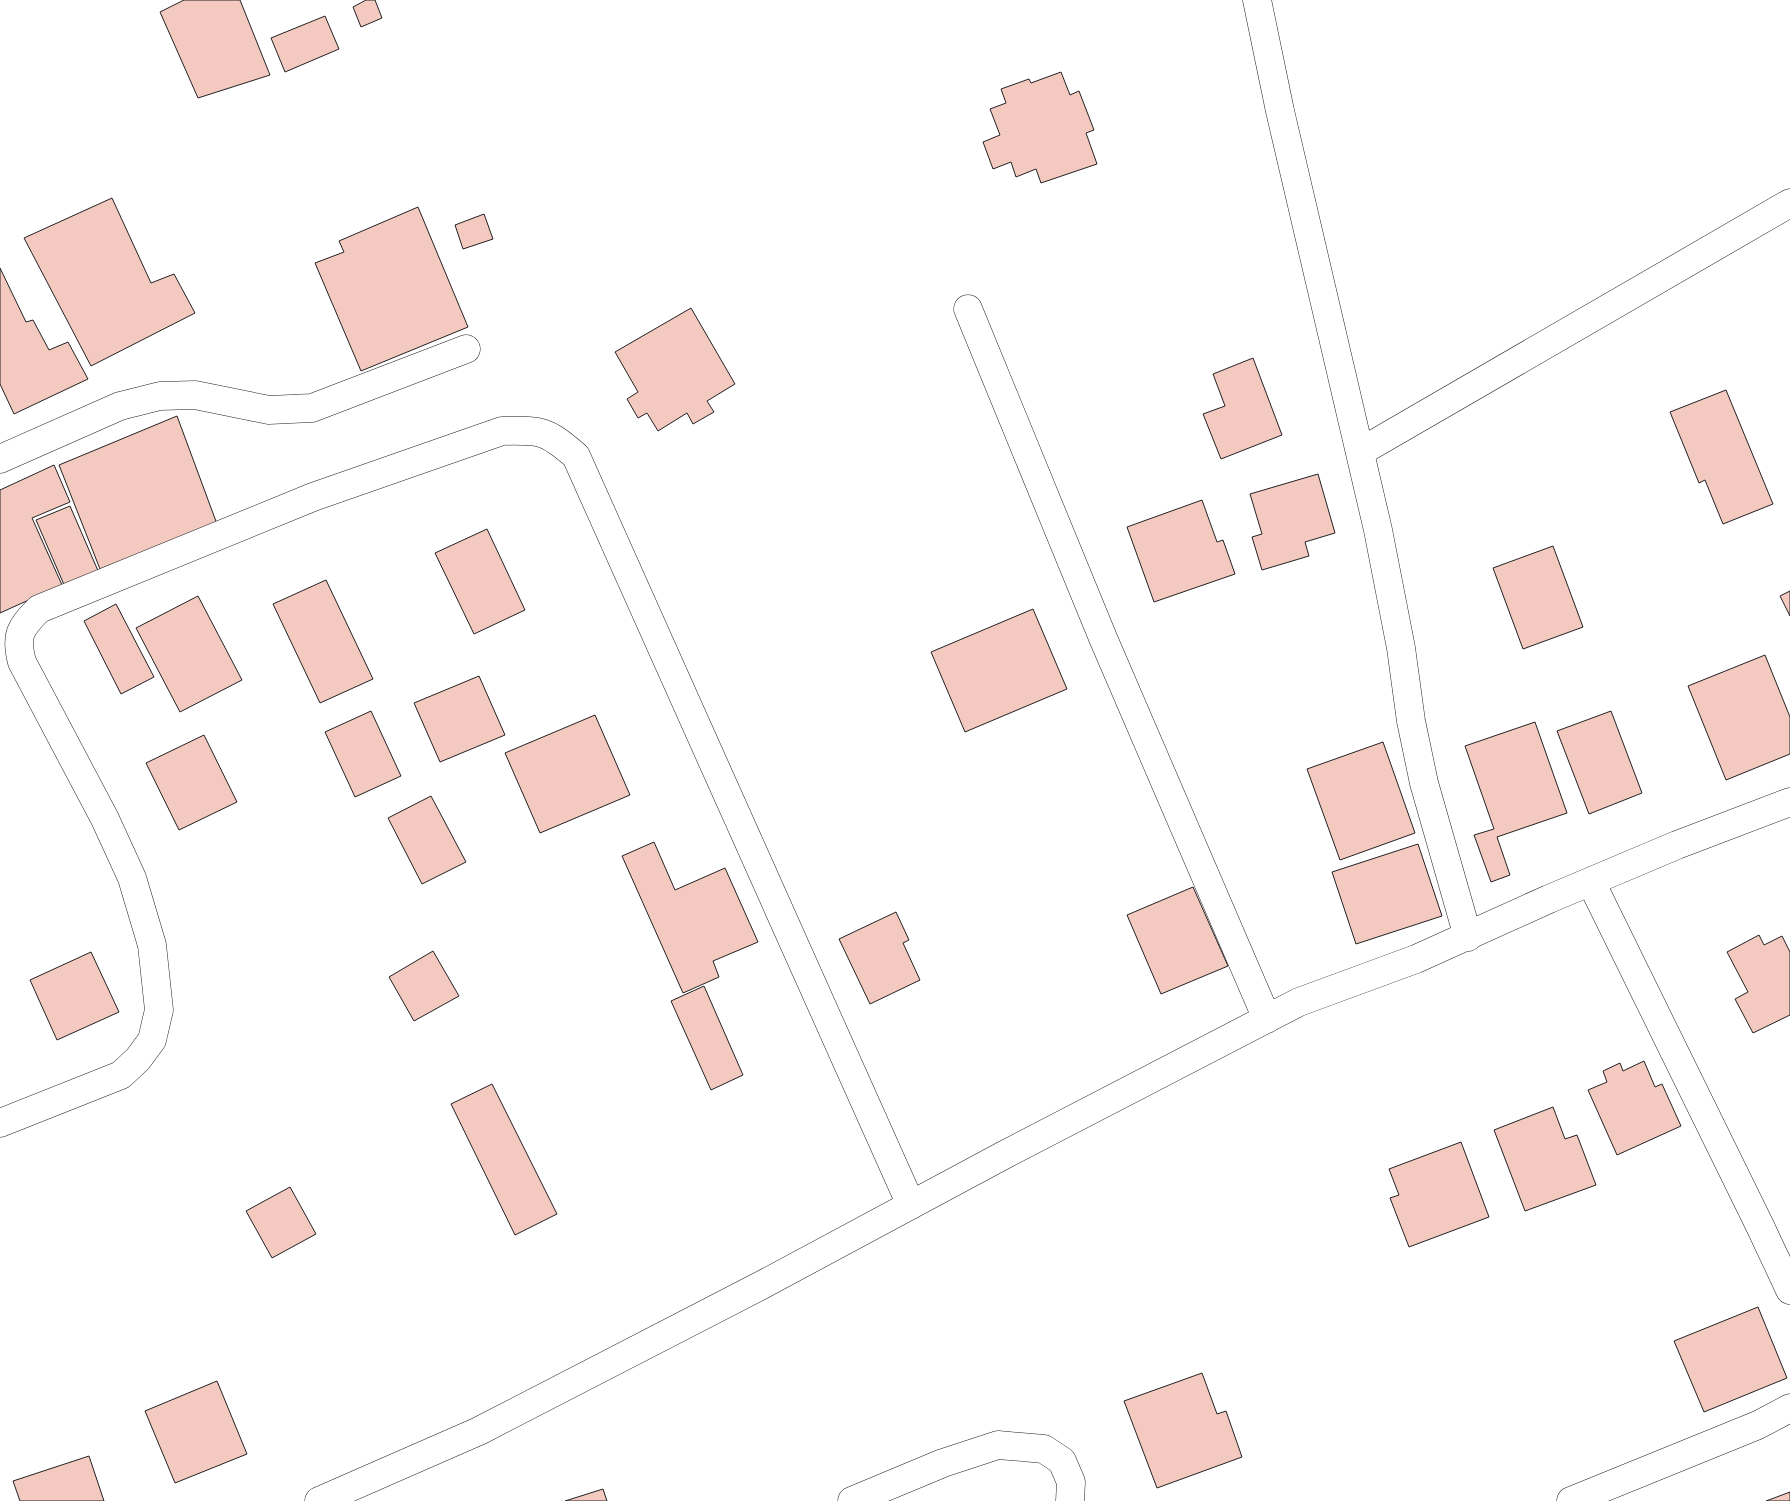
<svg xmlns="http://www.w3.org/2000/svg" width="1790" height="1501" font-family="Spectral,serif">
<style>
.building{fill:#f3c9c0;stroke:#222}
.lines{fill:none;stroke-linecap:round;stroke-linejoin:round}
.minor-casing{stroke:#222;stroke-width:29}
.minor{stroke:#fff;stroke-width:28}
</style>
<rect width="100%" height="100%" fill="#fff"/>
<path class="building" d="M184,0H240L270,75L198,98L160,12Z
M366,0H375L382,18L361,27L353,7Z
M325,16L339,49L285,72L271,38Z
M1061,72L1070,95L1079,91L1094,130L1086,133L1097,164L1041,183L1036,169L1016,177L1011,162L993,169L983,142L1000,135L990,109L1006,103L1001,89L1029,79L1031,83Z
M112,198L151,283L174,274L195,313L91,366L24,238Z
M418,207L468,327L361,371L315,263L344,252L339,241Z
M484,214L493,239L463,249L455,225Z
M0,268L26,322L33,320L49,350L68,342L88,379L14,414L0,384Z
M691,308L735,384L707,401L714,412L693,424L687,413L658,431L647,413L638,418L627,399L638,392L615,352Z
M1253,358L1282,435L1221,459L1203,414L1225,406L1213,374Z
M1726,390L1773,504L1723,524L1705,480L1699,483L1670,412Z
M177,416L217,524L100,569L59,465Z
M54,465L70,502L32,518L62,585L0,613V490Z
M1318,474L1335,533L1305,542L1309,556L1262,570L1252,537L1262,534L1250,494Z
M1202,500L1217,542L1223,540L1235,574L1154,602L1127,527Z
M70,506L99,573L65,587L36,520Z
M487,529L525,610L474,634L435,553Z
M1553,546L1583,627L1523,649L1493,568Z
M326,580L373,679L320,703L273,604Z
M1790,591V616L1780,596Z
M198,596L242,680L180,712L136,628Z
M116,604L154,677L121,694L84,621Z
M1033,609L1067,689L965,732L931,652Z
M1765,655L1790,717V754L1726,780L1688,686Z
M479,676L505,735L440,762L414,703Z
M371,711L401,776L355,797L325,732Z
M1611,711L1642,793L1589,814L1557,731Z
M595,715L630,795L540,833L505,753Z
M1535,722L1567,813L1497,837L1510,875L1491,882L1474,835L1494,829L1465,746Z
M204,735L237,802L179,830L146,763Z
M1383,742L1415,833L1340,860L1307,769Z
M431,796L466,862L422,884L388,818Z
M654,842L675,890L725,868L758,942L713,961L719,977L683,993L622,856Z
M1418,844L1442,916L1356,944L1332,872Z
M1193,887L1228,966L1161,994L1127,915Z
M896,912L909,940L903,943L920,980L870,1004L839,939Z
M1759,935L1764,945L1782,936L1790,952V1015L1753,1033L1735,999L1748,992L1727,952Z
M433,951L459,996L414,1021L389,977Z
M91,952L119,1012L57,1040L30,980Z
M704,986L743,1075L711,1090L671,1001Z
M1644,1061L1655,1087L1662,1084L1681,1126L1617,1155L1588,1090L1607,1082L1603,1071L1620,1063L1623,1071Z
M492,1084L557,1214L515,1235L451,1104Z
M1553,1107L1565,1139L1577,1135L1596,1185L1525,1211L1494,1130Z
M1461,1142L1489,1217L1409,1247L1390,1198L1399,1195L1389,1169Z
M290,1187L316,1234L272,1258L246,1211Z
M1758,1307L1787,1378L1704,1412L1674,1341Z
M1202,1373L1217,1414L1226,1411L1242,1457L1157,1488L1124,1401Z
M217,1381L247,1454L175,1483L145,1411Z
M89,1456L104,1501H20L13,1481Z
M603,1489L607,1501H565Z
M1790,1492V1501H1766Z"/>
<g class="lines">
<g class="minor-casing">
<path id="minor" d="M1257,0L1280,111L1378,530L1401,648L1411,721L1424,783L1468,937
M968,309L1103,638L1267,1019
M1360,452L1790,203
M0,459L120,406L160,396L195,395L269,410L312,408L466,349
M1591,882L1760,1226L1790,1290
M0,1123L121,1075L138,1059L152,1040L159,1010L152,945L132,878L105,819L22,662C15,635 20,628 39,609L313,497L502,431C541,430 546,430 576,456L911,1205
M319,1501L479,1431L758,1287L1004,1155L1299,1002L1416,959L1549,899L1677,845L1790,802
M852,1501L943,1463L998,1445L1044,1449L1062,1461L1071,1482L1070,1501
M1571,1501L1758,1425L1790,1408"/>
</g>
<use href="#minor" class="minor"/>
</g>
</svg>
